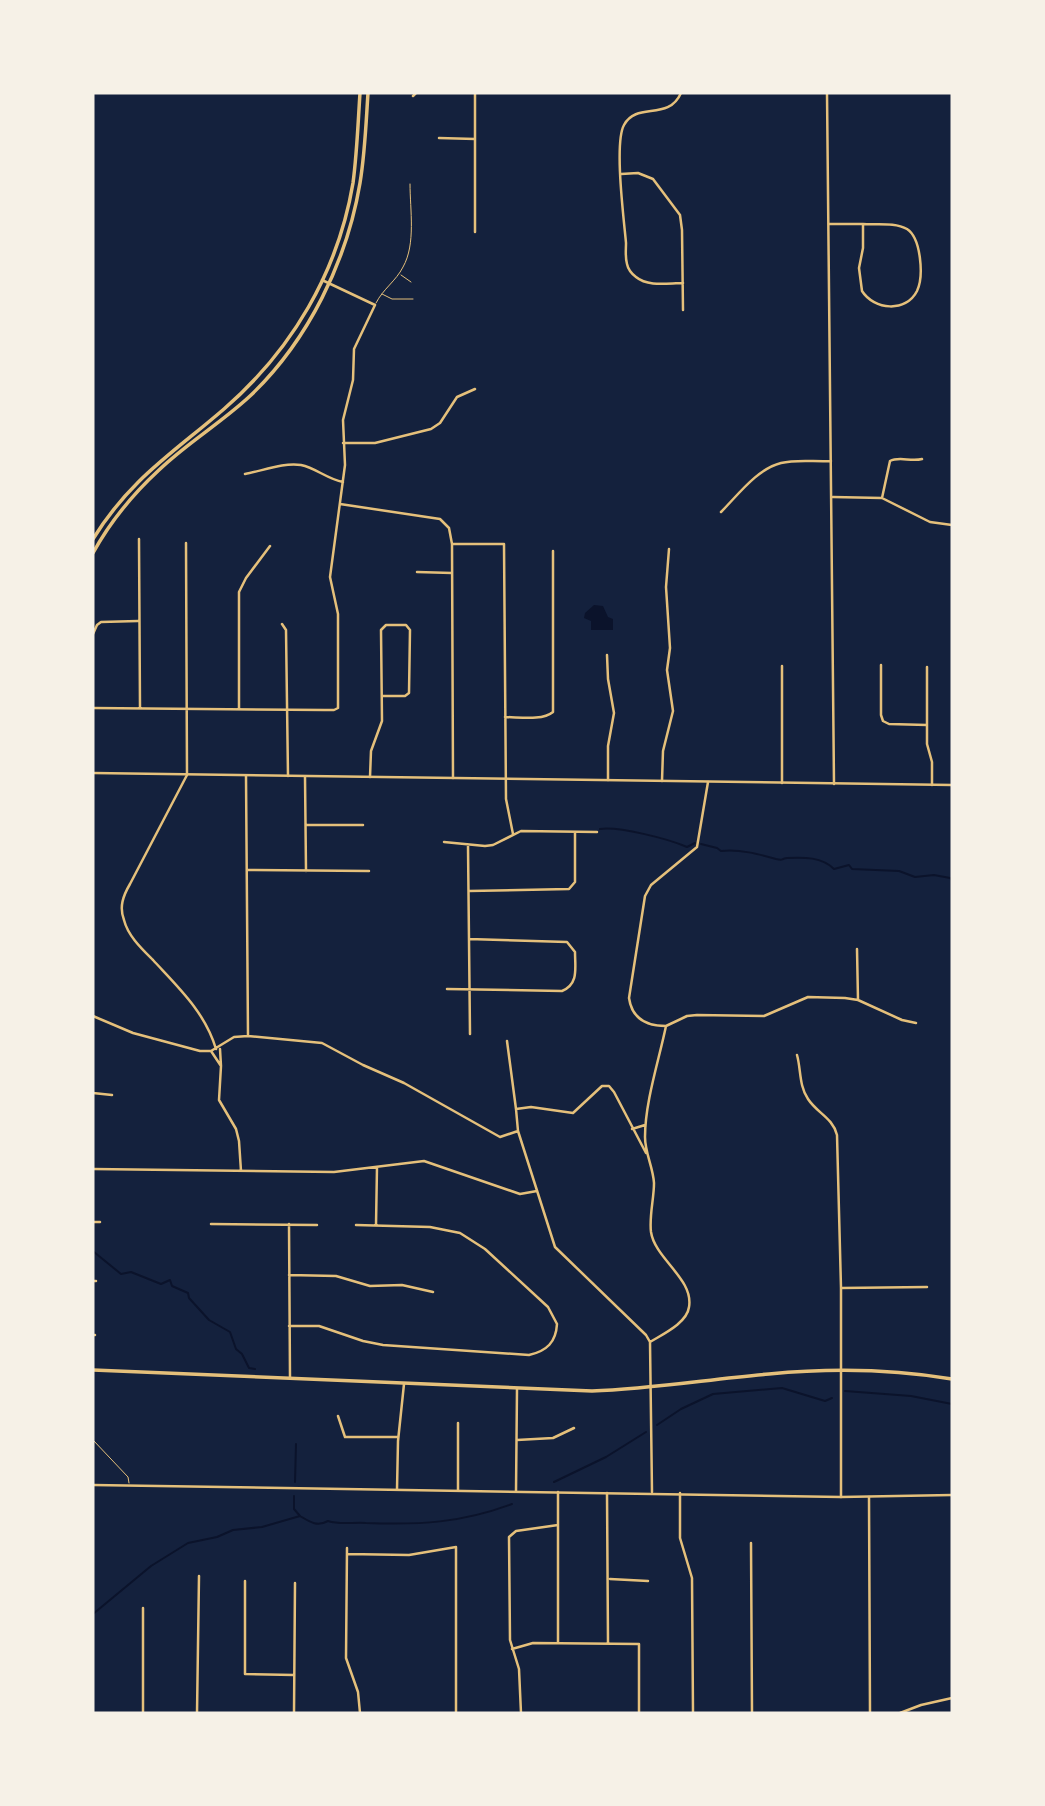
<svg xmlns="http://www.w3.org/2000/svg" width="1045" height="1806" font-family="'Source Serif 4',serif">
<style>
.water{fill:#0b132b}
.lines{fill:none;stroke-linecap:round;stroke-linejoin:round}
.stream{stroke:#0b132b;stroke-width:2}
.service{stroke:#e5c07b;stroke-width:1}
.minor{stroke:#e5c07b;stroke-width:2.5}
.tertiary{stroke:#e5c07b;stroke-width:2.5}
.secondary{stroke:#e5c07b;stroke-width:3.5}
.primary{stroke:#e5c07b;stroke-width:3.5}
</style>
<rect width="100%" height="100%" fill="#14213d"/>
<path class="water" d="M594,605L603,606L608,617L613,619V630H591V621L584,618L585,613Z"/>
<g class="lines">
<path class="stream" d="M600,829C618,826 669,839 687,847L695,843
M701,844L717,848L721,851C740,849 758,854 776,859C784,861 780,859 787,858C804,857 822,857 834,869L849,865L852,869L899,871L915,877L934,875L950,878L952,880
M94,1252L121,1274L131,1272L161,1284L170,1280L172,1286L188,1293L189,1298L209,1320L230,1332L236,1349L242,1354L249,1368L255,1369
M845,1391L911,1396L952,1404
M657,1425L681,1409L713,1394L782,1388L825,1401L832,1398
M295,1482L296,1444
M554,1482L606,1457L646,1432
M294,1496V1509L300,1516
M93,1614L151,1566L188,1543L217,1537L233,1530L262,1527L300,1516C310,1522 317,1527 328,1521C340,1525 353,1522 366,1523C420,1525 461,1523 512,1504"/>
<path class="service" d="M401,275L411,282
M382,294L392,299H413
M376,303C383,289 396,281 403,267C416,244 410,210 410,184
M93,1440L128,1477L129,1483"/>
<path class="minor" d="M475,93V232
M681,93C668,122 637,101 624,125C614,143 624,220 626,243C626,250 625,257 627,264C628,269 632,274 636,277C648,287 668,283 683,283
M827,93L834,784
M413,96L416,93
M439,138L475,139
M621,174L638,173L653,179L680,215L682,230L683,310
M829,224H863
M863,224C877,225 895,222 907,229C921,238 924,276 917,291C906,313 874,310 862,291L859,268L863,248Z
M343,443H375L431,429L440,423L457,397L475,389
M245,474C262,471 284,462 301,465C316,468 327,479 343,482
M833,497L882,498L930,522L952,525
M882,498L890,461C899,456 911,462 922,459
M340,504L440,519L449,528L452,544H504L506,799L513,834
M721,512C738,495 757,469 781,463C797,459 815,462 831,461
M139,539L140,708
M186,543L187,775L130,884C123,896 119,907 124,920C128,936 142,949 153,960C178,987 205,1012 216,1049
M452,544L453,778
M417,572L452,573
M282,624L286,630L288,776
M93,634L97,625L101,622L138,621
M607,655L608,679L614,713L608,746V780
M881,665V715L883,721L889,724L927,725
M782,666V783
M927,667V744L932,762V785
M93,708L325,710H334L338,708V614L330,577L345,465L343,420L353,380L354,349L375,305L322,280
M239,709V592L246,578L270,546
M505,717C519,717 542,721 553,712V551
M246,776L248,1036
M305,777L306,871
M370,777L371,751L382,721L381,630L386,625H406L410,630L409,693L405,696H382
M662,781L663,751L673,711L667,670L670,648L666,587L669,549
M307,825H363
M444,842L485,846L493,845L521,831L597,832
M468,846L470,1034
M247,870L369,871
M469,891L569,889L575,882V832
M857,949L858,1000
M447,989L562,991C579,984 575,968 575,952L567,942L469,939
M93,1016L133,1033L200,1051H211L234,1037L248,1036L322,1043L363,1065L404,1083L500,1137L518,1131
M666,1026C647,1026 632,1019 629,998L645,896L651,885L697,847L708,782
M507,1041L516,1109
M220,1049L221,1066
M211,1051L221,1066L219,1100L236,1129L239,1141L241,1171
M797,1055C801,1069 799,1086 808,1099C817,1113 833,1118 837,1135L841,1288V1497
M93,1093L112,1095
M632,1129L645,1125
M646,1153L614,1092L609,1086H602L573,1113L531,1107L516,1109L518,1131L555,1247L646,1335L650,1342L652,1492
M93,1169L334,1172L424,1161L520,1194L537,1191
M93,1222H100
M211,1224L317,1225
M289,1224L290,1377
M376,1225L377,1167
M289,1275L336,1276L370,1286L402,1285L433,1292
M93,1281H96
M841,1288L927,1287
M289,1326H319L363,1341L383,1345L529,1355C547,1351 556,1342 557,1324L548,1307L485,1249L460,1233L430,1227L356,1225
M93,1335H95
M650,1342C663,1334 687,1323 689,1307C694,1279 655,1259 651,1232C649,1216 654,1199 654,1183C653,1167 645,1153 645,1137C645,1102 659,1060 666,1026L687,1016L697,1015L764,1016L808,997L845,998L858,1000L902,1020L916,1023
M338,1416L345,1437H398
M517,1440L553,1438L574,1428
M397,1489L398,1441L404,1384
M458,1490V1423
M516,1491L517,1389
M558,1492V1643
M607,1493L608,1643
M680,1493V1538L692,1578L693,1713
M869,1497L870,1713
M751,1543L752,1713
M347,1548L346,1658L358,1692L360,1713
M347,1554L409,1555L456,1547V1713
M610,1579L648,1581
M245,1581V1674L294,1675
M143,1608V1713
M512,1649L533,1643L639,1644V1713
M197,1713L199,1576
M294,1713L295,1583
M521,1713L519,1669L510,1640L509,1537L516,1531L558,1525
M900,1713L921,1705L952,1698"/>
<path class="tertiary" d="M93,773L952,785
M93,1485L841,1497L952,1495"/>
<path class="secondary" d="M93,1370L592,1391C651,1389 710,1379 769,1374C830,1368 892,1369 952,1379"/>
<path class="primary" d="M93,539C130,479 173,453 224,409C292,350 338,272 353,183C357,153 358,123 360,93
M93,553C110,522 133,494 159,470C187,443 221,423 250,396C308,341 347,261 360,183C365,153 366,123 368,93"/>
</g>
<rect width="1045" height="1806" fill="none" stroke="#f6f1e7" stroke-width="189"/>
</svg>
